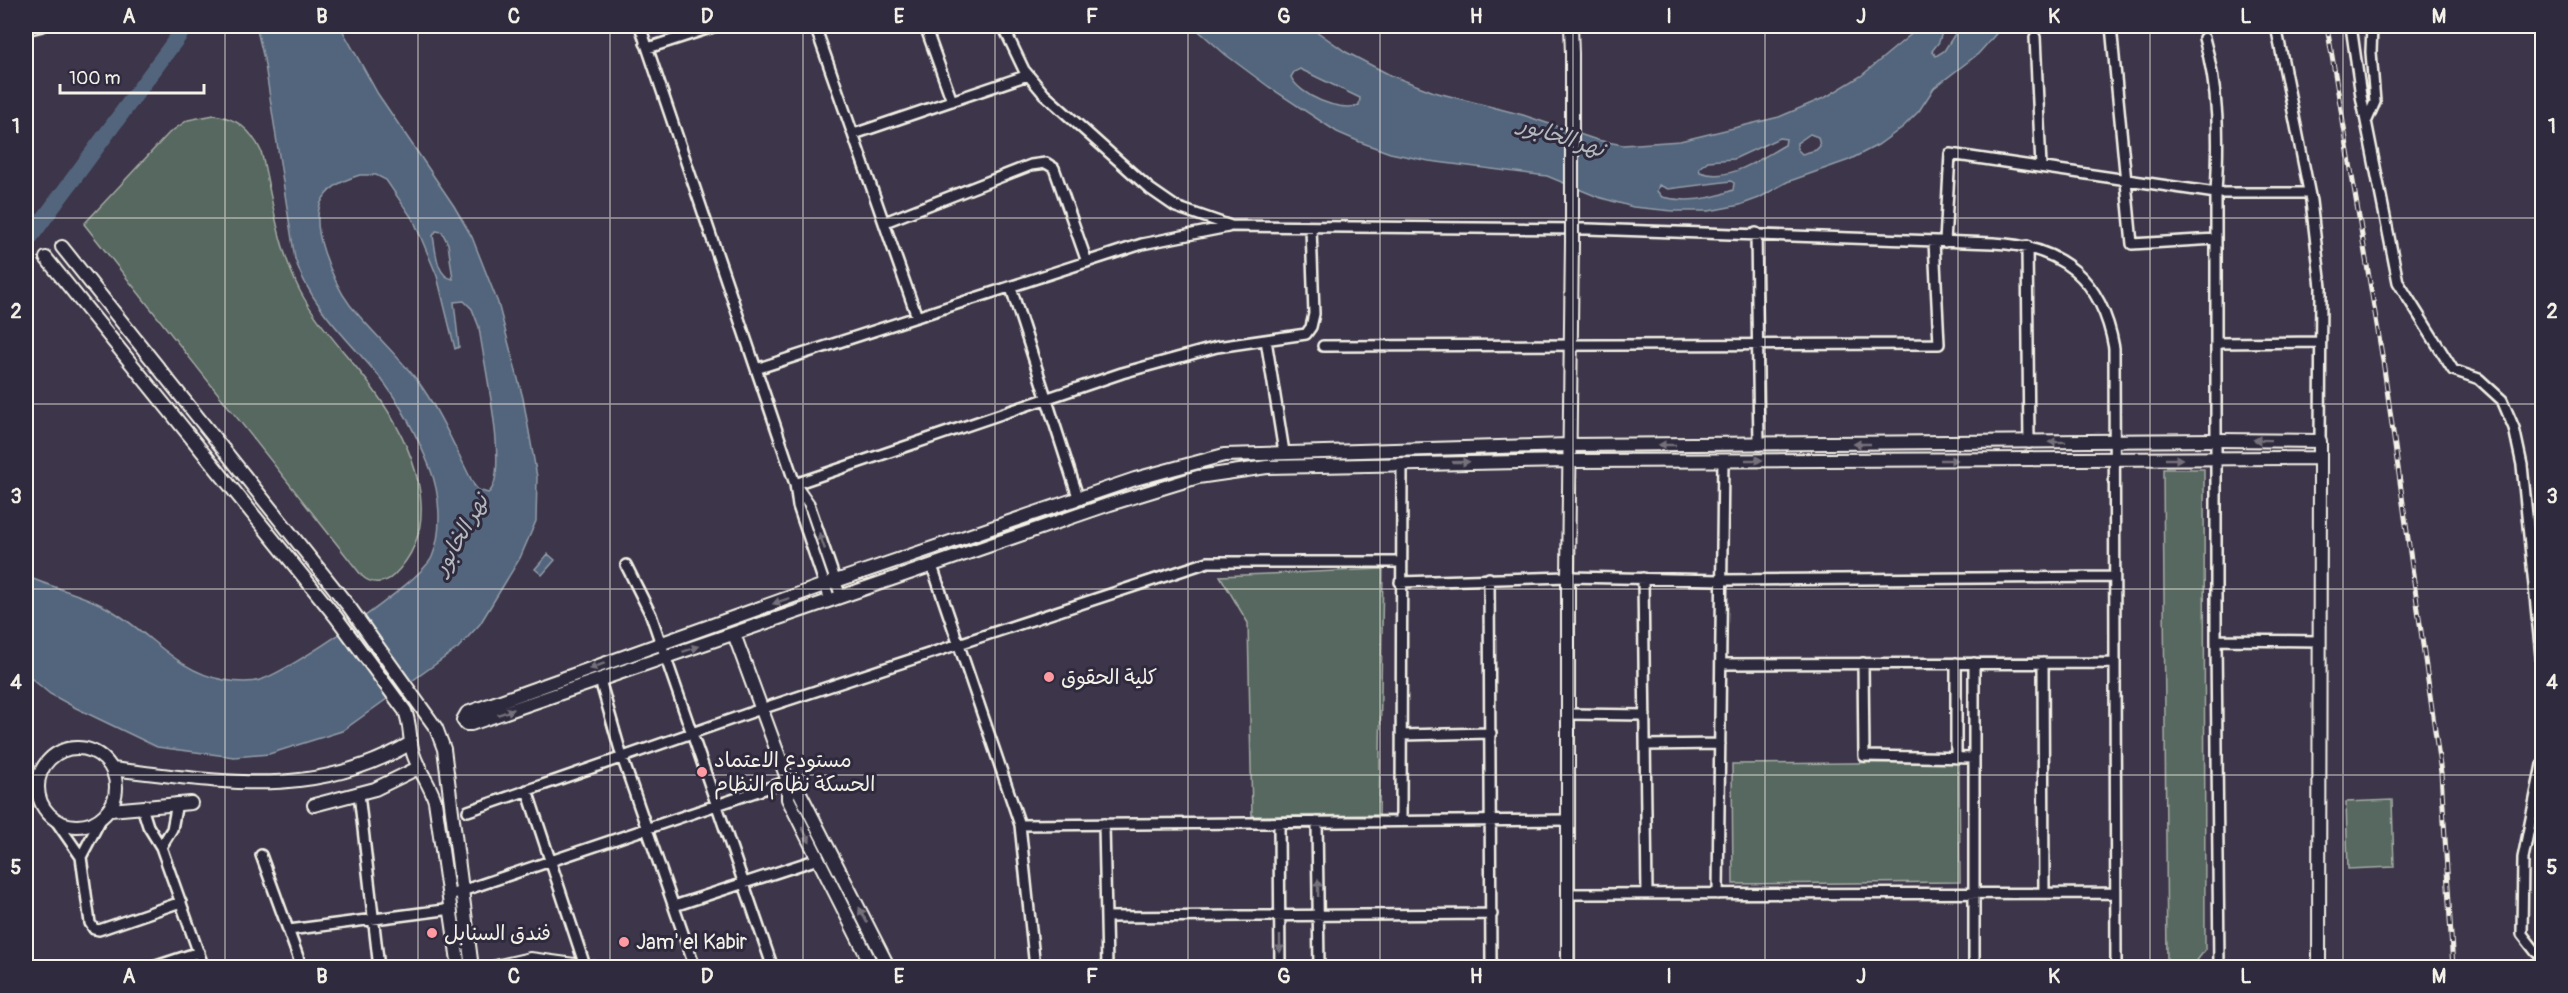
<svg xmlns="http://www.w3.org/2000/svg" width="2568" height="993" font-family="Pangolin,'Playpen Sans Arabic',sans-serif">
<style>
.green{fill:#566860;stroke:#a5aca4;stroke-width:1.5}
.water{fill:#52657d;stroke:#939da8;stroke-width:1.5;fill-rule:evenodd}
.lines{fill:none;stroke-linecap:round;stroke-linejoin:round}
.river{stroke:#52657d;stroke-width:16}
.minor-casing{stroke:#f4f1e8;stroke-width:14}
.tertiary-casing{stroke:#f4f1e8;stroke-width:16}
.minor{stroke:#2f2a3d;stroke-width:9}
.tertiary{stroke:#2f2a3d;stroke-width:12}
.rail-casing{stroke:#f4f1e8;stroke-width:5}
.rail{stroke:#2f2a3d;stroke-width:3;stroke-dasharray:9;stroke-linecap:butt}
.tertiary-bridge-casing{stroke:#f4f1e8;stroke-width:16;stroke-linecap:butt}
.tertiary-bridge{stroke:#2f2a3d;stroke-width:12}
.oneway{fill:#747079}
.grid{fill:none;stroke:#f4f1e8;stroke-width:1.5;stroke-opacity:0.55}
.poi-dot{fill:#ff9aa2;stroke:#2f2a3d;stroke-width:2}
.labels{text-anchor:middle;stroke-width:6;stroke-linejoin:round;paint-order:stroke}
.poi-label{font-size:21px;fill:#f4f1e8;stroke:#2f2a3d;text-anchor:start}
.water-label{font-size:22px;font-style:italic;fill:#b3b9bd;stroke:#2f2a3d}
.neatline{fill:none;stroke:#f4f1e8;stroke-width:2}
.grid-label{font-size:20px;text-anchor:middle;font-weight:bold;fill:#f4f1e8}
</style>
<rect width="100%" height="100%" fill="#3d3549"/>
<filter id="ink" filterUnits="userSpaceOnUse"><feTurbulence type="fractalNoise" baseFrequency=".0167" numOctaves="2"/><feDisplacementMap in="SourceGraphic" scale="12" xChannelSelector="R" yChannelSelector="G"/><feConvolveMatrix kernelMatrix="1 2 1 2 8 2 1 2 1" color-interpolation-filters="sRGB"/></filter>
<g filter="url(#ink)">
<path class="green" d="M214,115C237,118 251,130 261,151C272,197 278,248 300,291C319,327 350,357 373,389C411,441 448,522 394,575C385,584 371,585 362,576L84,224L169,133L188,120Z
M2163,469H2204L2205,950L2192,967H2167Z
M1383,569L1379,815L1252,816L1248,623L1220,576Z
M1959,762L1960,882L1733,884L1732,764Z
M2392,800L2394,867L2348,869L2346,802Z"/>
<path class="water" d="M256,26H340L378,94L454,206L472,237L498,303L523,398L537,477L536,521L520,558L480,624L458,648L342,731L269,754L234,757L157,747L76,708L50,694L26,674V576C55,589 87,595 114,612C152,635 178,672 224,680C235,682 250,683 260,680C289,672 421,582 432,557C443,531 440,493 430,468C418,438 401,405 382,380C351,342 311,308 295,259L264,59ZM360,175H376L386,180L414,221L437,276L455,349L459,347L454,302L464,301L472,309L479,327C482,356 511,477 488,493L478,490L474,485C456,450 440,411 417,380C396,354 371,331 350,305C338,289 330,270 324,252C311,212 316,188 360,175ZM436,231L442,232L448,244L453,279C436,277 436,250 433,236Z
M1193,26H1309L1346,52L1390,75L1434,92L1523,115L1597,140L1623,145L1680,141L1779,117L1826,97L1861,76L1921,26H1944L1939,42L1932,51L1936,56L1944,51L1960,26H2003L1978,54L1934,88L1919,111L1903,127L1878,145L1849,160L1787,182L1759,198L1740,205L1709,211H1673L1633,207L1598,197L1547,176L1429,161L1390,153L1360,142L1337,132L1269,87L1226,55ZM1300,69L1360,98L1359,105C1340,113 1299,95 1291,77L1294,72ZM1810,134L1818,137L1820,146L1816,150L1802,154L1797,149V143ZM1779,138L1786,139L1785,145C1761,158 1729,183 1700,172L1699,168L1708,161L1734,159ZM1731,181L1734,183L1733,190C1709,200 1687,203 1662,197L1657,191L1659,185L1668,189Z
M548,554L555,560L542,575L535,569Z"/>
<g class="lines">
<path class="river" d="M26,243L186,26"/>
<g class="minor-casing">
<path id="minor" d="M640,26L795,484L798,506L830,600
M815,26L917,317
M925,26L952,101
M1003,26L1024,70L1044,94L1150,189L1176,207L1231,226L1588,229L1993,243C2062,246 2102,279 2114,348L2116,968
M2111,26L2132,244L2216,239
M2276,26L2311,201L2321,287L2320,441
M2351,26L2361,96L2398,282L2453,370L2479,379L2502,400L2514,428L2522,465L2542,666
M26,30L42,26
M2035,37L2041,167
M2204,38C2219,90 2219,140 2216,193V640L2219,968
M645,43L648,48L716,26
M2367,120L2375,102L2371,52L2372,26
M854,134L1028,75
M885,222L1031,165L1046,163L1054,168L1087,262
M1756,233L1759,445
M1945,242L1950,154L2216,193H2309
M2027,246L2029,443
M1011,288L1079,500
M1266,340L1284,452
M2217,343L2320,342
M1323,346L1939,344L1934,241
M756,369L1142,244L1228,227
M795,484L1122,373L1217,347L1306,334L1311,327L1314,314L1311,228
M795,484L809,504L841,597
M626,565L651,615L773,968
M932,566L1020,825L1035,968
M1489,578L1491,968
M1643,578L1647,894
M1400,582L1568,577L1722,580L2114,577
M2216,640L2320,641
M1863,663L1864,756L1974,758
M1956,663V758
M2043,663L2044,893
M1721,664L2114,663
M600,680L622,757L695,968
M1569,714L1645,715
M1401,735L1491,733
M1645,745L1720,744
M2542,765L2523,858L2522,934L2536,952L2542,953
M527,790L585,966
M359,794L379,968
M142,807L148,826L161,847L204,968
M468,811L761,709L1208,562H1401
M56,821L81,857L90,923L94,929L99,930L181,902
M1401,821L1402,463
M1317,822L1319,968
M1279,823L1280,968
M1104,824L1107,968
M1020,825L1569,820
M161,847L172,829L177,803
M261,855L302,968
M81,857L101,819
M1569,894L2115,893
M1718,894L1723,460
M450,895L788,781
M674,906L818,859
M1106,917L1492,914
M289,930L452,909
M150,968L199,952
M1974,968V663"/>
</g>
<g class="tertiary-casing">
<path id="tertiary" d="M1571,26L1572,54
M62,247L350,608L436,728L444,749L472,968
M46,258L336,617L405,711C411,725 409,739 413,753C418,770 430,784 435,801L459,968
M734,634L788,781V799L873,968
M38 787a39 39 0 1 1 78 0a39 39 0 1 1-78 0Z
M112,769C219,781 312,801 411,743
M788,781L800,793L889,968
M26,796L38,789
M314,805L375,789L420,767
M110,810L191,803
M491,968L530,959L596,968
M1568,968V577L1572,241
M2319,968L2320,458V441L2217,440L1569,445L1224,455L1135,479L824,585L467,713L463,720L466,724H471L1110,504L1198,477L1267,467L1570,461L2320,458"/>
</g>
<use href="#minor" class="minor"/>
<use href="#tertiary" class="tertiary"/>
<g class="rail-casing">
<path id="rail" d="M2327,26L2383,361L2441,773L2453,968"/>
</g>
<use href="#rail" class="rail"/>
<g class="tertiary-bridge-casing">
<path id="tertiary-bridge" d="M1572,54V241"/>
</g>
<use href="#tertiary-bridge" class="tertiary-bridge"/>
</g>
<defs><path id="oneway-solid" d="M-6-.8H1V-3.2L6.5 0L1 3.2V.8H-6Z" transform="scale(1.5)"/></defs>
<g class="oneway">
<use href="#oneway-solid" transform="translate(2262 440) rotate(-179)"/>
<use href="#oneway-solid" transform="translate(2057 442) rotate(179)"/>
<use href="#oneway-solid" transform="translate(1862 444) rotate(180)"/>
<use href="#oneway-solid" transform="translate(1667 445) rotate(180)"/>
<use href="#oneway-solid" transform="translate(2174 459)"/>
<use href="#oneway-solid" transform="translate(1754 460)"/>
<use href="#oneway-solid" transform="translate(1949 460)"/>
<use href="#oneway-solid" transform="translate(1461 462) rotate(-1)"/>
<use href="#oneway-solid" transform="translate(822 541) rotate(-109)"/>
<use href="#oneway-solid" transform="translate(781 601) rotate(161)"/>
<use href="#oneway-solid" transform="translate(691 649) rotate(-18)"/>
<use href="#oneway-solid" transform="translate(597 666) rotate(160)"/>
<use href="#oneway-solid" transform="translate(506 712) rotate(-19)"/>
<use href="#oneway-solid" transform="translate(806 835) rotate(63)"/>
<use href="#oneway-solid" transform="translate(1318 888) rotate(-91)"/>
<use href="#oneway-solid" transform="translate(863 915) rotate(-117)"/>
<use href="#oneway-solid" transform="translate(1280 944) rotate(90)"/>
</g>
</g>
<path class="grid" d="M225,26V968M418,26V968M610,26V968M803,26V968M995,26V968M1188,26V968M1380,26V968M1573,26V968M1765,26V968M1958,26V968M2150,26V968M2343,26V968M26,218H2542M26,404H2542M26,589H2542M26,775H2542"/>
<g class="poi-dot">
<circle cx="1049" cy="677" r="6"/>
<circle cx="702" cy="772" r="6"/>
<circle cx="432" cy="933" r="6"/>
<circle cx="624" cy="942" r="6"/>
</g>
<g class="labels">
<g class="poi-label">
<text x="1061" y="684">كلية الحقوق</text>
<text x="714" y="767">مستودع الاعتماد<tspan x="714" dy="24">الحسكة نظام النظام</tspan></text>
<text x="444" y="940">فندق السنابل</text>
<text x="636" y="949">Jam' el Kabir</text>
</g>
<g class="water-label">
<text transform="translate(1562 136) rotate(18)" y="8">نهر الخابور</text>
<text transform="translate(460 534) rotate(-60)" y="8">نهر الخابور</text>
</g>
</g>
<rect width="2568" height="993" fill="none" stroke="#2f2a3d" stroke-width="66"/>
<path d="M60 84v9h144v-9" fill="none" stroke="#f4f1e8" stroke-width="3"/>
<text x="69" y="84" font-size="18" fill="#f4f1e8" stroke="#2f2a3d" stroke-width="4.5" paint-order="stroke">100 m</text>
<rect x="33" y="33" width="2502" height="927" class="neatline"/>
<g class="grid-label">
<text x="129" y="23">A</text>
<text x="322" y="23">B</text>
<text x="514" y="23">C</text>
<text x="707" y="23">D</text>
<text x="899" y="23">E</text>
<text x="1092" y="23">F</text>
<text x="1284" y="23">G</text>
<text x="1476" y="23">H</text>
<text x="1669" y="23">I</text>
<text x="1861" y="23">J</text>
<text x="2054" y="23">K</text>
<text x="2246" y="23">L</text>
<text x="2439" y="23">M</text>
<text x="16" y="133">1</text>
<text x="2552" y="133">1</text>
<text x="16" y="318">2</text>
<text x="2552" y="318">2</text>
<text x="16" y="503">3</text>
<text x="2552" y="503">3</text>
<text x="16" y="689">4</text>
<text x="2552" y="689">4</text>
<text x="16" y="874">5</text>
<text x="2552" y="874">5</text>
<text x="129" y="983">A</text>
<text x="322" y="983">B</text>
<text x="514" y="983">C</text>
<text x="707" y="983">D</text>
<text x="899" y="983">E</text>
<text x="1092" y="983">F</text>
<text x="1284" y="983">G</text>
<text x="1476" y="983">H</text>
<text x="1669" y="983">I</text>
<text x="1861" y="983">J</text>
<text x="2054" y="983">K</text>
<text x="2246" y="983">L</text>
<text x="2439" y="983">M</text>
</g>
</svg>
